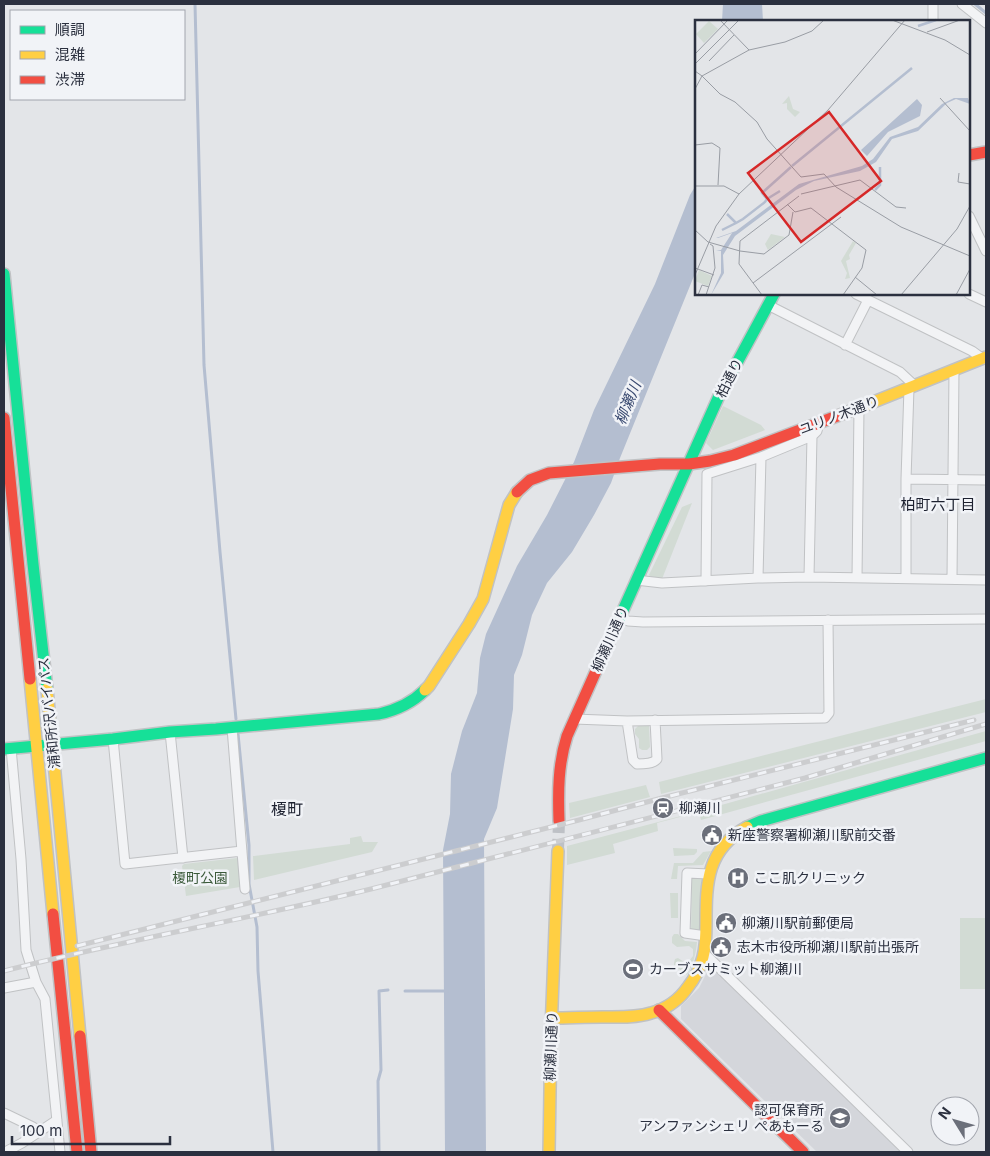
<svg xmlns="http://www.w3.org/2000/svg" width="990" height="1156" font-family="Inter,'Noto Sans JP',sans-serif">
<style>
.built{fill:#d4d6db}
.green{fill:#d2dbd4}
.water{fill:#b4bed0}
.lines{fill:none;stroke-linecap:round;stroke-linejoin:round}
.stream{stroke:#b4bed0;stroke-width:3}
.secondary-tunnel{stroke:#bec1c6;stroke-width:12;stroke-dasharray:12 6;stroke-linecap:butt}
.street-casing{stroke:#c0c2c4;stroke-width:11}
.fast-casing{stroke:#c0c2c4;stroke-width:14}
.slow-casing{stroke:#c0c2c4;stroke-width:14}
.jam-casing{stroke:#c0c2c4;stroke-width:14}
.street{stroke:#f2f3f5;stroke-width:9}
.fast{stroke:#16e098;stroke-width:11}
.slow{stroke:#ffcf43;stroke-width:11}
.jam{stroke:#f24e42;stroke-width:11}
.rail-casing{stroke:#cccdcf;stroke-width:5}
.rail{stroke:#f1f3f7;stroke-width:3;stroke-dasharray:9;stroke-linecap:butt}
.labels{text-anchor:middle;stroke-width:5;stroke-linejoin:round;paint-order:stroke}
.street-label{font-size:14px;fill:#2b303f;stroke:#f1f3f7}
.poi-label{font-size:14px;fill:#2b303f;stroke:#f1f3f7;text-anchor:start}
.park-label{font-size:14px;fill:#3b5a3a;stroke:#f1f3f7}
.water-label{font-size:15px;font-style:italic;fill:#394970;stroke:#f1f3f7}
.neighbourhood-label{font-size:15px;fill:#1d2130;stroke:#f1f3f7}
.quarter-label{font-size:16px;fill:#1d2130;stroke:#f1f3f7}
.inset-river{fill:none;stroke:#b4bed0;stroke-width:2.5}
.inset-road{fill:none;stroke:#999da4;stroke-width:1}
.view{fill:#d62828;fill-opacity:0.15;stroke:#d62828;stroke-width:2.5}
.inset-edge{fill:none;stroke:#2b303f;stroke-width:2.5}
</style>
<rect width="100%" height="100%" fill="#e3e5e8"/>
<path class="built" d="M714,967L902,1152H817L681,1019V1006L699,988L709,968Z"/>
<path class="green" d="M723,406L761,425L765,430L713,450L706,443Z
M692,503L662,579H653L649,575L682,507Z
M986,699V712L661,794L659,782Z
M638,726H649L650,747L647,750H642L639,748V739L635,734V729Z
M986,731V741L701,820L699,812L657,823L658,831L613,844L615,853L567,865V846L700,811Z
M646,785L650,797L570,818L569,803Z
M361,836L363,842H378L372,852L254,880L253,856L350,844V838Z
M673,848L697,849V852L694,855L674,856Z
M711,851L703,865L678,866L677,879H671L674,863H693L703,852Z
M237,858L240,861L239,873L240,887L186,896L182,866L184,864Z
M692,876H702L700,930L691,931Z
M670,893H678V918H671Z
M960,918H986V989H960Z
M674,934H678L685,941L697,942C696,954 693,965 687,975L674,965V963L675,959L678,958L684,962L689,961L693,956V949L689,946L677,947L672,943V937Z"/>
<path class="water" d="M723,4H762L763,21H722Z
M696,185V271L620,458L611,483L594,515L572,552L547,583L532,615L522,655L514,675L513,709L497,808L484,839L486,1152H445L443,850L450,814L451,774L462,731L477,693L480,658L486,634L517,566L547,515L574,462L594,410L655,284L690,195Z"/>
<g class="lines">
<path class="stream" d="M195,4L204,365L220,552L236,719
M975,4L986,13
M238,734L249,845V884L257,927L258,971L273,1152
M405,991H447
M379,1152L378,1081L381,1070L379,991L388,990"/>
<path class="secondary-tunnel" d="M558,851L559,821"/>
<g class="street-casing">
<path id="street" d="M933,4V21
M962,4L986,23
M969,216L986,251
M856,294L972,351L983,359
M969,294L986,302
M768,305L900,372L915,386
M845,345L868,300
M906,479L986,480
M809,577L812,436
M758,578L761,457
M857,578L859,408
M906,578V479L909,388
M952,579L954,370
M636,580L662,583L758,578L809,577L986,580
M706,581L707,474L761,457L812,436L817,431L819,423
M619,617L628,621L643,622L986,619
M574,719L627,721L825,718L829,713L828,620
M627,721L633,760L637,764C643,764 653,764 657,759L655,720
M232,728L245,889
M170,732L183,858
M113,739L125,864L242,851
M11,748L21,859L26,950L36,982L45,999L60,1152
M761,821L764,837
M706,936L685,933L687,873L709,874
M705,954L908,1152
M4,988L36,982
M4,1113L33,1127L38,1132
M5,1152L22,1143L57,1120"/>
</g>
<g class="fast-casing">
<path id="fast" d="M4,274L33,564L47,689
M616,626L719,396L774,294
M4,749L113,739L170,732L216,729L379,714C397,710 412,703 425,690
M747,827L761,821L986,758"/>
</g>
<g class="slow-casing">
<path id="slow" d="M861,407L986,357
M30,679L53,914
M47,689L80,1036
M425,690L429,686L469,624L483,599L509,505L517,492
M552,1018C569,1018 585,1017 602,1017C618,1017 635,1018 651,1013C666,1009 679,1000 688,987C695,978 700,969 703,957C706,946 706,934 706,923C706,882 707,849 747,827
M549,1152L551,1031L558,851"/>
</g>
<g class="jam-casing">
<path id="jam" d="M969,155L986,152
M4,418L30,679
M517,492L530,480L549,473L660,464H689L710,461L734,455L861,407
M559,821C558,792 558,764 567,736L616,626
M53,914L77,1152
M659,1010L803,1152
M80,1036L91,1152"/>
</g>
<use href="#street" class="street"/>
<use href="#fast" class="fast"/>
<use href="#slow" class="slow"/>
<use href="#jam" class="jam"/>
<g class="rail-casing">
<path id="rail" d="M77,946L579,820L662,798L974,720
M4,971C125,940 249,919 371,889L805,778L986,724"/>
</g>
<use href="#rail" class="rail"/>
</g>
<defs>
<g id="station-disc" transform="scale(1.125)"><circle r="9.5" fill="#6b6f7a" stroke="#f1f3f7"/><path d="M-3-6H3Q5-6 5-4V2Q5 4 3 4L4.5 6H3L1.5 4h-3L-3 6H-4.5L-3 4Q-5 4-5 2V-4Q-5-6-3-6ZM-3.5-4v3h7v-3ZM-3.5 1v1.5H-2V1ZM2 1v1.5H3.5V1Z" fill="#fff"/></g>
<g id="civic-disc" transform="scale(1.125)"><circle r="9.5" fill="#6b6f7a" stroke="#f1f3f7"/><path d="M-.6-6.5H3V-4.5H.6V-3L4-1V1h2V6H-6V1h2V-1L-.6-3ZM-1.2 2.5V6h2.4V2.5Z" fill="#fff"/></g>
<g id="hospital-disc" transform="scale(1.125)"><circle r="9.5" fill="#6b6f7a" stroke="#f1f3f7"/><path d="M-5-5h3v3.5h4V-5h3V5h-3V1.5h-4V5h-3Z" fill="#fff"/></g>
<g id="stadium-disc" transform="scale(1.125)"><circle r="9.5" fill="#6b6f7a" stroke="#f1f3f7"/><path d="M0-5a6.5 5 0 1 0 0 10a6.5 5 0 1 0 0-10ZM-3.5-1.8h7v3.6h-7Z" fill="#fff"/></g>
<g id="school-disc" transform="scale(1.125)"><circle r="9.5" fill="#6b6f7a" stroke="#f1f3f7"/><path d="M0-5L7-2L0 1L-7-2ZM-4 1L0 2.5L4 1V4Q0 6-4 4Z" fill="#fff"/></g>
</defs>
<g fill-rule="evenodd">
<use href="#station-disc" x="663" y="808"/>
<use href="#civic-disc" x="712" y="835"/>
<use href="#hospital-disc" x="738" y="878"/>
<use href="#civic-disc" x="726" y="923"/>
<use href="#civic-disc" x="721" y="947"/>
<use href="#stadium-disc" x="633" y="969"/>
<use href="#school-disc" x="840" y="1118"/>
</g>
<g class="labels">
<g class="street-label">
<text transform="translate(729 378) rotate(-63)" y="5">柏通り</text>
<text transform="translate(839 415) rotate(-21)" y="5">ユリノ木通り</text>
<text transform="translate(610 639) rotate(-66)" y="5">柳瀬川通り</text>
<text transform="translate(49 713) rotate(-96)" y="5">浦和所沢バイパス</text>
<text transform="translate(551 1046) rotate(-88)" y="5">柳瀬川通り</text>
</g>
<g class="poi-label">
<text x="679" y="813">柳瀬川</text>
<text x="728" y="840">新座警察署柳瀬川駅前交番</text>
<text x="754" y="883">ここ肌クリニック</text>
<text x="742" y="928">柳瀬川駅前郵便局</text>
<text x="737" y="952">志木市役所柳瀬川駅前出張所</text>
<text x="649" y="974">カーブスサミット柳瀬川</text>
<text x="824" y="1115" text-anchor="end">認可保育所<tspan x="824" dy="16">アンファンシェリ ぺあもーる</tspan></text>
</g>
<g class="park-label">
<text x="200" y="883">榎町公園</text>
</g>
<g class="water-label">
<text transform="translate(628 403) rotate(-68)" y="5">柳瀬川</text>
</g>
<g class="neighbourhood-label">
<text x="938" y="510">柏町六丁目</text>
</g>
<g class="quarter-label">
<text x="287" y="815">榎町</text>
</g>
</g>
<g transform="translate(695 20)">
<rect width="275" height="275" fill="#e3e5e8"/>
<path d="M14,1L23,9L9,23L1,14ZM94,76L98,89L105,92L100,97L92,89V83L87,84ZM76,214L90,217L73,230L70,224ZM158,221L161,223L154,235L155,239L151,241L155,258L150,259L152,253L146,241ZM4,250L17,256L13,266L0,261Z" fill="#d2dbd4"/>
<path d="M259,78H273L275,84L261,79L252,83L223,111L197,119L181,142L165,151L119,161L101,170L40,216L28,235L29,253L16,275L26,253V231H21L26,230L37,213L23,218H21L41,211L104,164L167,146L178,139L195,117L223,107L247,84ZM222,79L227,85L225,96L193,112L172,136L166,130Z" fill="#b4bed0"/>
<path class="inset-river" d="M223,6L241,0M97,146L217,48M180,170L185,165V147M72,179L85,171M32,194L41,203L48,199L70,182L72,179L67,173L96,147M27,210L41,203"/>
<path class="inset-road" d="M25,0L54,30M197,0L250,20L275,35M232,12L265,0M0,34L33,0M14,41L39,15M0,44L44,0M0,51L7,56L54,30L90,22L117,11L129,0M0,69L7,56L25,74L40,82L62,102L72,119L106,157L129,154L141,167L206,207L275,236M245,78L275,111M0,125L17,123L25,128L23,165M264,153L263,162L275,164M0,166H29L44,174M0,168V196M106,174L165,160L201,187L211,188M92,184L100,192L116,188L171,230L167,248L148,275M0,210L13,222L45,231L69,234L94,215L98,192M0,248L19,255M0,255L21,206L44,174L133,90L210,0M160,257L182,275M58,263L146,197M3,275L7,265L14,267M11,275L20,248L18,226L15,224M67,275L44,244L45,221L104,176M206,275L262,209L275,186M261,275L275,249"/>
<path class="view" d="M134,92L186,161L106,222L53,153Z"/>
<rect width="275" height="275" class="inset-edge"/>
</g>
<rect width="990" height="1156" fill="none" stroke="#2b303f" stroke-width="10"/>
<rect x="10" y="10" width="175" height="90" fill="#f1f3f7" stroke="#a2a5ad"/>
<rect x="20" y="26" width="25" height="8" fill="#16e098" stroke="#a2a5ad"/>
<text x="55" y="35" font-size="15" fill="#2b303f">順調</text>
<rect x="20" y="51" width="25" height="8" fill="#ffcf43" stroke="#a2a5ad"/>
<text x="55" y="60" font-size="15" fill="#2b303f">混雑</text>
<rect x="20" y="76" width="25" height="8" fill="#f24e42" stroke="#a2a5ad"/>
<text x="55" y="85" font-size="15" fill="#2b303f">渋滞</text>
<g transform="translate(955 1121) rotate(307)"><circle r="24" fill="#f1f3f7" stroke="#a2a5ad"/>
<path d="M0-4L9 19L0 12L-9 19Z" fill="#6b6f7a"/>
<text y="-8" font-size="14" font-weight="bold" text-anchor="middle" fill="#2b303f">N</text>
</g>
<path d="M12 1136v8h158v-8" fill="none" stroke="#2b303f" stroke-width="2.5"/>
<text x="20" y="1136" font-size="15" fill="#2b303f" stroke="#f1f3f7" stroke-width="4" paint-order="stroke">100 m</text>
</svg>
